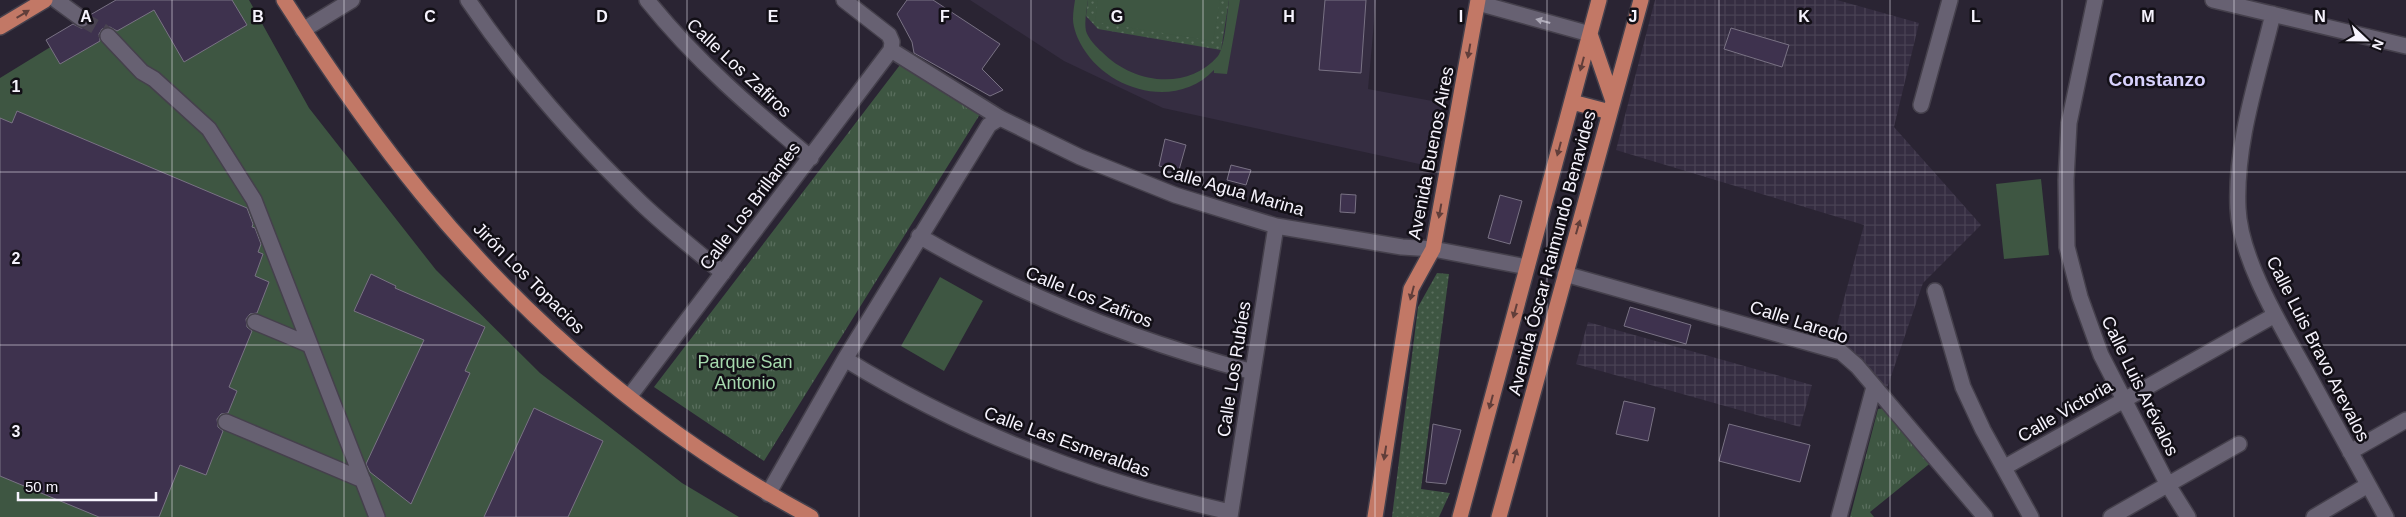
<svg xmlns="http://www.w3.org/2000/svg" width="2406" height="517" font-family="Helvetica,sans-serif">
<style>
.built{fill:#352d41}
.industrial{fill:url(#industrial-grid)}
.grass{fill:url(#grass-dots)}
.park{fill:url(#park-tufts)}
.pitch{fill:#3e5642}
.building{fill:#3e324e;stroke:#797284}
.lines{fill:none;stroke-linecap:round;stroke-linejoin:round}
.minor-tunnel{stroke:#494351;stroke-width:15;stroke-dasharray:15 8;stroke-linecap:butt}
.minor-casing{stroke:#45404c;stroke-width:18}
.major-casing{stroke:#45404c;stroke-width:18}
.minor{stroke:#676172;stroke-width:15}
.major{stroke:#c27866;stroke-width:15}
.oneway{fill:#613e3a}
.oneway2{fill:#aeaab8}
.grid{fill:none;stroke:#f6f3fd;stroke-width:1;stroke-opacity:0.55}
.labels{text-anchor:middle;stroke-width:5;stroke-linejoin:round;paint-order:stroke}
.street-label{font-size:18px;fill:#f6f3fd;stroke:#120f16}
.park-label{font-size:18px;fill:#a6d9ae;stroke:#120f16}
.neighbourhood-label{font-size:19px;font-weight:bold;fill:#d8d2fd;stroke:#120f16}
.grid-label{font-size:16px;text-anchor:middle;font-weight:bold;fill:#f6f3fd;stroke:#120f16;stroke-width:5;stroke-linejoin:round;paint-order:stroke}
</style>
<defs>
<pattern id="industrial-grid" width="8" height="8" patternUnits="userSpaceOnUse" patternTransform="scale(1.25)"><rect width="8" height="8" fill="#352d41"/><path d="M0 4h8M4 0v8" fill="none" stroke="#494254"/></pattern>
<pattern id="grass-dots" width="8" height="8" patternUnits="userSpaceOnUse" patternTransform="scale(1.25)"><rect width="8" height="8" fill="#3e5642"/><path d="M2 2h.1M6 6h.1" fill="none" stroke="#5a6f5e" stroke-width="1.8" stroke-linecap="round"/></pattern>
<pattern id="park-tufts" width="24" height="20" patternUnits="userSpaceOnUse" patternTransform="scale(1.25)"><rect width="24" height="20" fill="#3e5642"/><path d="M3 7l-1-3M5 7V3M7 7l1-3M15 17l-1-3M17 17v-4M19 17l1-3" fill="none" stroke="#5a6f5e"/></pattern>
</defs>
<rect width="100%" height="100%" fill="#2a2433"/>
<path class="built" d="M970,0H1376L1368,89L1443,103L1433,167L1163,108L1064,61Z"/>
<path class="industrial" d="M1655,0H1837L1919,23L1894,127L1981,225L1923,283L1886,391L1835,332L1864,225L1616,150Z
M1588,322L1812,385L1800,427L1576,364Z"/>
<path class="grass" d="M1088,0H1229L1221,50L1098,29L1086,16Z
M1437,273L1449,274L1421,489L1450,493L1439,517H1392L1418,307Z"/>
<path class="park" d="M903,61L982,111L764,461L654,387Z
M1884,408L1933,461L1870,512L1874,517H1850L1878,409Z"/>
<path class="pitch" d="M127,0H249L309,108L436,270L540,373L682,483L739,517H0V78Z
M1075,0H1088C1087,9 1084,21 1086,31C1088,38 1096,47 1102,52C1132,83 1187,92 1218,56C1225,47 1227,13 1229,0H1240L1227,74L1214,73V70C1176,110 1109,91 1083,48C1078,40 1073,28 1073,19C1073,13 1074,6 1075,0Z
M1098,0H1220L1213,41L1095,22Z
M2041,179L2049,255L2004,259L1996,184Z
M940,277L983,301L944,371L901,346Z"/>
<path class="building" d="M116,0H232L247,25L184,62L154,10L117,31L110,27L102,29L99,34L100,41L60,64L46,40L73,24L81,28L86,27L91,20L90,15Z
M907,0H933L1000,44L982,69L1003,90L990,96L914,53L912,42L897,14Z
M1325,0H1366L1361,73L1319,70Z
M1731,28L1789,45L1782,67L1724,49Z
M17,111L247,208L253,224L252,227L255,228L261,244L258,252L263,254L255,276L269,282L257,313L250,314L246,319L247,327L252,331L229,387L237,391L228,413L221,414L217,419L218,427L223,431L206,475L180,465L159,517H99L0,476V118L12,123Z
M1165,139L1186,145L1179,170L1159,166Z
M1231,165L1251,170L1246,185L1227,180Z
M1341,194L1356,195L1355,213L1340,212Z
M1500,195L1522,201L1510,244L1488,238Z
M371,274L396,286L395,288L485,327L465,371L470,373L411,504L370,472L366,464L424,340L354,311Z
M1630,307L1691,325L1686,344L1624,326Z
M1624,401L1655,408L1648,441L1616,434Z
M534,408L603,441L568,517H484Z
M1433,424L1461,430L1446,484L1426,482Z
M1729,424L1810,445L1800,482L1719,461Z"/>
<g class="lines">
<path class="minor-tunnel" d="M82,19L103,31L108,36"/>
<g class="minor-casing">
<path id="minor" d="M56,0L82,19
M468,0C518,74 576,140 640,202C666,227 695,250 723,273
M647,0C695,60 752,109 811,158
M2095,0L2069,123L2066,180L2067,247L2080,297L2101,355L2168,485L2188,517
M2213,0L2406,46
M1478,3L1590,34
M2273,14C2258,77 2235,143 2238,208C2240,259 2281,326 2306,371C2333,420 2359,468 2386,517
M303,30L352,0
M108,36L142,72L154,79L209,129L254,200L377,517
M891,50L1000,118L1080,157L1175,195L1276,226L1402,247L1433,249L1527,267
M1921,105L1950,0
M919,236C1024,297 1135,341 1253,372
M1565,274L1841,352L1857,366L1985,517
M1935,291L1963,387L1983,430L2031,517
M255,322L310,345
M845,359C965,433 1093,481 1230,512
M629,397L891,50L892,42L889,35L844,0
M226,422L363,480
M2350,452L2406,420
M2005,467L2275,315
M768,494L845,359L989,125L1000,118
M1230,517L1276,226
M1839,517L1874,387
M2111,517L2239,444
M2314,517L2368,485"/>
</g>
<g class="major-casing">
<path id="major" d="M284,0C327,67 371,132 422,194C528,324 663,438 811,517
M0,27L45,0
M1590,34L1613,101
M1572,102L1610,112
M1375,517L1411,289L1433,249L1478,0
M1460,517L1599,0
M1499,517L1641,0"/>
</g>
<use href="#minor" class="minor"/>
<use href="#major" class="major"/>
</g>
<defs><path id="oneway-solid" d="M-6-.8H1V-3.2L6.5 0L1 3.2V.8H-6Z" transform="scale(1.25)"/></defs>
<g class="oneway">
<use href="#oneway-solid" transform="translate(23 14) rotate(-31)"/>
<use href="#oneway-solid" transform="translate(1469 51) rotate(100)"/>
<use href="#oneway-solid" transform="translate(1582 64) rotate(105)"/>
<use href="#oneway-solid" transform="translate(1559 149) rotate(105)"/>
<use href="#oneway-solid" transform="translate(1440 211) rotate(100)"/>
<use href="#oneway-solid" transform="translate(1578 227) rotate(-74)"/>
<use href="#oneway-solid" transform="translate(1412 293) rotate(105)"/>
<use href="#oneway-solid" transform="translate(1515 311) rotate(105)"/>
<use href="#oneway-solid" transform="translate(1491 402) rotate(105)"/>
<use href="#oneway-solid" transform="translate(1385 453) rotate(99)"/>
<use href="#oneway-solid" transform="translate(1515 456) rotate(-75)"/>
</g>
<use class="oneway2" href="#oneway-solid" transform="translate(1543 21) rotate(-165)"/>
<path class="grid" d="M172,0V517M344,0V517M516,0V517M687,0V517M859,0V517M1031,0V517M1203,0V517M1375,0V517M1547,0V517M1719,0V517M1890,0V517M2062,0V517M2234,0V517M0,172H2406M0,345H2406"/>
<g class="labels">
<g class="street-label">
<text transform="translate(739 68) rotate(43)" y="6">Calle Los Zafiros</text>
<text transform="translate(1431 153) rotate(-79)" y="6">Avenida Buenos Aires</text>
<text transform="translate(1233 190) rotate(16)" y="6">Calle Agua Marina</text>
<text transform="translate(750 206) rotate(-53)" y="6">Calle Los Brillantes</text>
<text transform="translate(1552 253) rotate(-75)" y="6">Avenida Óscar Raimundo Benavides</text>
<text transform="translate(529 278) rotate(45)" y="6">Jirón Los Topacios</text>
<text transform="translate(1089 297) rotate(22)" y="6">Calle Los Zafiros</text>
<text transform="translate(1799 322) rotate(18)" y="6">Calle Laredo</text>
<text transform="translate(2318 349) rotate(63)" y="6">Calle Luis Bravo Arevalos</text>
<text transform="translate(1234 369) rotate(-81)" y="6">Calle Los Rubíes</text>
<text transform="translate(2140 386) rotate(64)" y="6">Calle Luis Arévalos</text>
<text transform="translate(2065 411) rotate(-30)" y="6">Calle Victoria</text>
<text transform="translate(1067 442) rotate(20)" y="6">Calle Las Esmeraldas</text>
</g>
<g class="park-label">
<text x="745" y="368">Parque San<tspan x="745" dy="21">Antonio</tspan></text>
</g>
<g class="neighbourhood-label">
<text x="2157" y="86">Constanzo</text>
</g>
</g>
<g class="grid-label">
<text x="86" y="22">A</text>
<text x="258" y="22">B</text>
<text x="430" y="22">C</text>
<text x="602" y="22">D</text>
<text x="773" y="22">E</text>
<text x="945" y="22">F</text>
<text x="1117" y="22">G</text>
<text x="1289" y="22">H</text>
<text x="1461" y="22">I</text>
<text x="1633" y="22">J</text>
<text x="1804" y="22">K</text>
<text x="1976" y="22">L</text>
<text x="2148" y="22">M</text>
<text x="2320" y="22">N</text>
<text x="16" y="92">1</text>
<text x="16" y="264">2</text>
<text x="16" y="437">3</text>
</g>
<g transform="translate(2366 40) rotate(112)" stroke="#120f16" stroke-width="4" paint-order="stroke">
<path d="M0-4L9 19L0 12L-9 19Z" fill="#f6f3fd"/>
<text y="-8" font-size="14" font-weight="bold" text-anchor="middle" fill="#f6f3fd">N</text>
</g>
<path d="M18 492v8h138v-8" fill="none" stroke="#f6f3fd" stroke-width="2.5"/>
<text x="25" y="492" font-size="15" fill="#f6f3fd" stroke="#120f16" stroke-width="4" paint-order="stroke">50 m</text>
</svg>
